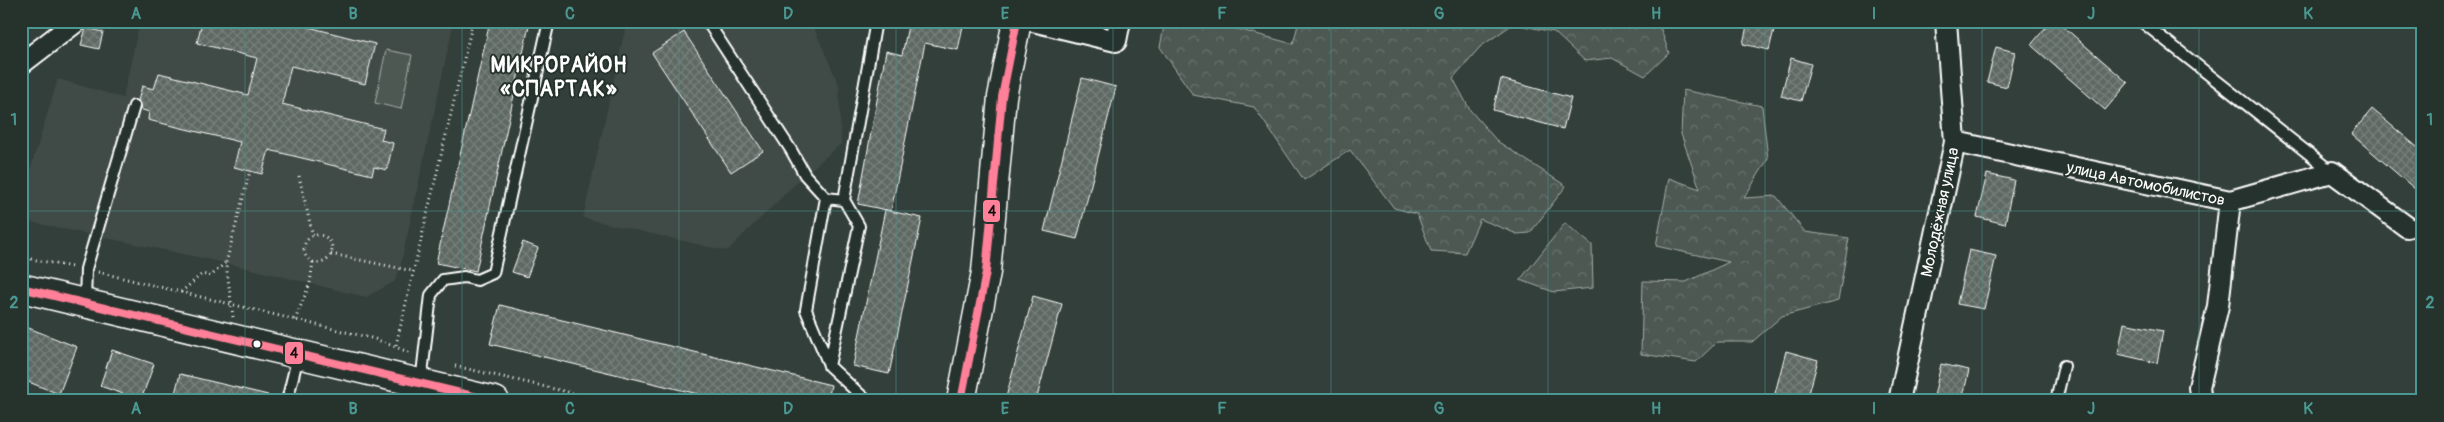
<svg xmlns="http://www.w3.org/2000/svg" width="2444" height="422" font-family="Pangolin,sans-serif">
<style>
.built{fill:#404c47}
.forest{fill:url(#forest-crowns);stroke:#a6aca9}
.garden{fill:#4d5853;stroke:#a6aca9}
.building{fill:url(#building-cross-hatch);stroke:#fff}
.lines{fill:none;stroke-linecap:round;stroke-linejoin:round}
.lane-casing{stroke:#fff;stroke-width:14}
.street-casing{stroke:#fff;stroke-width:24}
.secondary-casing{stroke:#fff;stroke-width:31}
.path{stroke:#fff;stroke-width:3;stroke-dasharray:1 4;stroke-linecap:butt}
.lane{stroke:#26332d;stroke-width:10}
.street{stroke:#26332d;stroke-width:20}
.secondary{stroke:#26332d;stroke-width:28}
.bus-1-casing{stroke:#26332d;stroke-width:11}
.bus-1{stroke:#ff8098;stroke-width:8}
.grid{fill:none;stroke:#4b9892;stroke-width:1;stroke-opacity:0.55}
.bus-dot{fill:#fff;stroke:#26332d;stroke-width:2}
.labels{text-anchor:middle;stroke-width:4;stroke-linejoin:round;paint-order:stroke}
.street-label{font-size:16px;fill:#fff;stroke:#26332d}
.district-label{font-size:21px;font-weight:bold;letter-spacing:1px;fill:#fff;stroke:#26332d}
.line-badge{stroke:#26332d;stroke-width:2}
.pale-badge-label{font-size:14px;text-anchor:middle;font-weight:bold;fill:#111}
.neatline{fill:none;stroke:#4b9892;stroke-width:2}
.grid-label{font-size:16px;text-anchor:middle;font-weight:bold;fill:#4b9892}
</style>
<defs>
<pattern id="forest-crowns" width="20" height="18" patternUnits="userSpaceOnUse" patternTransform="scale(1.25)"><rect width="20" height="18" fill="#4d5853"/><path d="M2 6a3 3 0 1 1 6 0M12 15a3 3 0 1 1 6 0" fill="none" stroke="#68716d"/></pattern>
<pattern id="building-cross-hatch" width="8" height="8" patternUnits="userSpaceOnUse" patternTransform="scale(1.25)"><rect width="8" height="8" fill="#5f6964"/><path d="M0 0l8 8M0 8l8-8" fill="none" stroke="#77807b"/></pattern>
</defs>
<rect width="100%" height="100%" fill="#333f3a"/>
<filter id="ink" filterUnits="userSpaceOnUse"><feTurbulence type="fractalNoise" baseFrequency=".02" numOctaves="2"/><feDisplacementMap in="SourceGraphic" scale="10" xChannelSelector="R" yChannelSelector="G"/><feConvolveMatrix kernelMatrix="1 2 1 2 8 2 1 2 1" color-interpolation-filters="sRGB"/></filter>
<g filter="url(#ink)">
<path class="built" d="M140,21H454L400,268L394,282L366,297L226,263L21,220V200L58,79L123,98Z
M627,21H806L813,26L839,85L841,144L804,175L727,251L583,218Z"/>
<path class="forest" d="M1165,21H1208L1293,44L1299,21H1658L1669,53L1645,76L1612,58L1585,61L1554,32L1513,24L1480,47L1453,78L1470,110L1497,141L1566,186L1530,233L1517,234L1480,219L1465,253L1431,251L1417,214L1394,208L1350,150L1304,180L1254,107L1193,95L1160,47Z
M1683,90L1762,106L1768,159L1744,198L1776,196L1805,232L1849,238L1838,301L1782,316L1752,342H1717L1696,362L1641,354L1643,281L1686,282L1729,262L1656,246L1669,178L1700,189L1681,134Z
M1565,223L1592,245L1593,288L1554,292L1520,280Z"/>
<path class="garden" d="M386,50L412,55L401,109L375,103Z"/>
<path class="building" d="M202,21H285L375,44L365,84L291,66L282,104L384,129L381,140L393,143L387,170L374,167L372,175L269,150L262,174L234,167L240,142L148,120L149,112L140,109L138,101L142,86L154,89L159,73L248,95L257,58L197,43Z
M490,21H530L476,271L436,263Z
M909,21H964L958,50L925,43L891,211L858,204L886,51L902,55Z
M1748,21H1776L1769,50L1743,44Z
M2051,21H2057L2128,83L2105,110L2031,45Z
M86,28L103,32L99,49L81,45Z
M684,32L763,151L731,172L652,53Z
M1996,47L2015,52L2007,87L1987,82Z
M1791,58L1811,64L1801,101L1781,96Z
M1082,78L1116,87L1077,239L1044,231Z
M1501,79L1571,98L1563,129L1493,110Z
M2372,109L2423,152V196L2351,134Z
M1987,174L2014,180L2005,224L1977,217Z
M885,210L922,218L889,374L853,366Z
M523,242L538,248L527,277L512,272Z
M1969,250L1996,256L1984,309L1957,304Z
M1033,296L1062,304L1036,401H1005Z
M500,305L831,385L828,401H727L490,344Z
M2124,323L2163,331L2157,363L2118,354Z
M21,325L77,347L59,394L21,379Z
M112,350L154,364L141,400L100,386Z
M1786,351L1818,360L1807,401H1773Z
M1941,364L1969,370L1962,401H1933Z
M180,374L268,395L267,401H173Z"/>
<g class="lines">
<g class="lane-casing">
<path id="lane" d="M707,21L791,150L805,175L826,198L844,200
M2141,21L2332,172
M826,198L806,310L829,365
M85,303L86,269L134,106
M421,383L431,295L443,280L464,277L477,280L493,273L549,21
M287,401L298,356
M867,401L829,366L859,226L844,200L876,21
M2056,401L2064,366"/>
</g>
<g class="street-casing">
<path id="street" d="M1033,21L1116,41L1120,21
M21,64L77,21
M1955,142L2230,201L2332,172L2407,227
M1899,401L1955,142L1946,21
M2201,401L2199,387L2218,306L2230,201"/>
</g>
<g class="secondary-casing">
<path id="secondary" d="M21,288L495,401
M961,401L986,272L1002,97L1017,21"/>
</g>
<path class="path" d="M299,176L313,236
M304 249a14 14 0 1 1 28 0a14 14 0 1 1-28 0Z
M331,254L413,271
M21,257L72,267
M98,272L375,339L411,353
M181,292L202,274L211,276L225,263
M233,317L226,263L250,171
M295,320L310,283L313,262
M396,345L473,21
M455,366L607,401"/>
<use href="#lane" class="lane"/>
<use href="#street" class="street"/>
<use href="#secondary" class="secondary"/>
<g class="bus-1-casing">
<path id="bus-1" d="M21,288L494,401
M961,401L986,272L1002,97L1017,21"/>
</g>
<use href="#bus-1" class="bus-1"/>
</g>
</g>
<path class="grid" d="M245,21V401M462,21V401M679,21V401M896,21V401M1113,21V401M1331,21V401M1548,21V401M1765,21V401M1982,21V401M2199,21V401M21,211H2423"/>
<circle class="bus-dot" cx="257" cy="344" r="4.5"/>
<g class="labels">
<g class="street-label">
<text transform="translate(2146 183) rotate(12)" y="6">улица Автомобилистов</text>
<text transform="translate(1939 212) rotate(-78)" y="6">Молодёжная улица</text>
</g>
<g class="district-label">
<text x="559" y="72">МИКРОРАЙОН<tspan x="559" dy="24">«СПАРТАК»</tspan></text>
</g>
</g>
<g class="line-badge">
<rect x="982" y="199" width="19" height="24" rx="5" fill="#ff8098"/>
<rect x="284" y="341" width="20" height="24" rx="5" fill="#ff8098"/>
</g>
<g class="pale-badge-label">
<text x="992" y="216">4</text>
<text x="294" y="358">4</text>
</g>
<rect width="2444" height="422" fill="none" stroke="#26332d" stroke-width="55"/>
<rect x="28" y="28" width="2388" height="366" class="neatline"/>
<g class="grid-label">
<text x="136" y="19">A</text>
<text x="353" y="19">B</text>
<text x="570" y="19">C</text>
<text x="788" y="19">D</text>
<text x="1005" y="19">E</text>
<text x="1222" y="19">F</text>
<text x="1439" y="19">G</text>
<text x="1656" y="19">H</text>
<text x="1874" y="19">I</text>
<text x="2091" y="19">J</text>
<text x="2308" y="19">K</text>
<text x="14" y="125">1</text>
<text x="2430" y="125">1</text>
<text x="14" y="308">2</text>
<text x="2430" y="308">2</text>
<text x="136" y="414">A</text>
<text x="353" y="414">B</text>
<text x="570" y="414">C</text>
<text x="788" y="414">D</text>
<text x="1005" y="414">E</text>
<text x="1222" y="414">F</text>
<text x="1439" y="414">G</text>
<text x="1656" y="414">H</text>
<text x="1874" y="414">I</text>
<text x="2091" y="414">J</text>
<text x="2308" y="414">K</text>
</g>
</svg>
